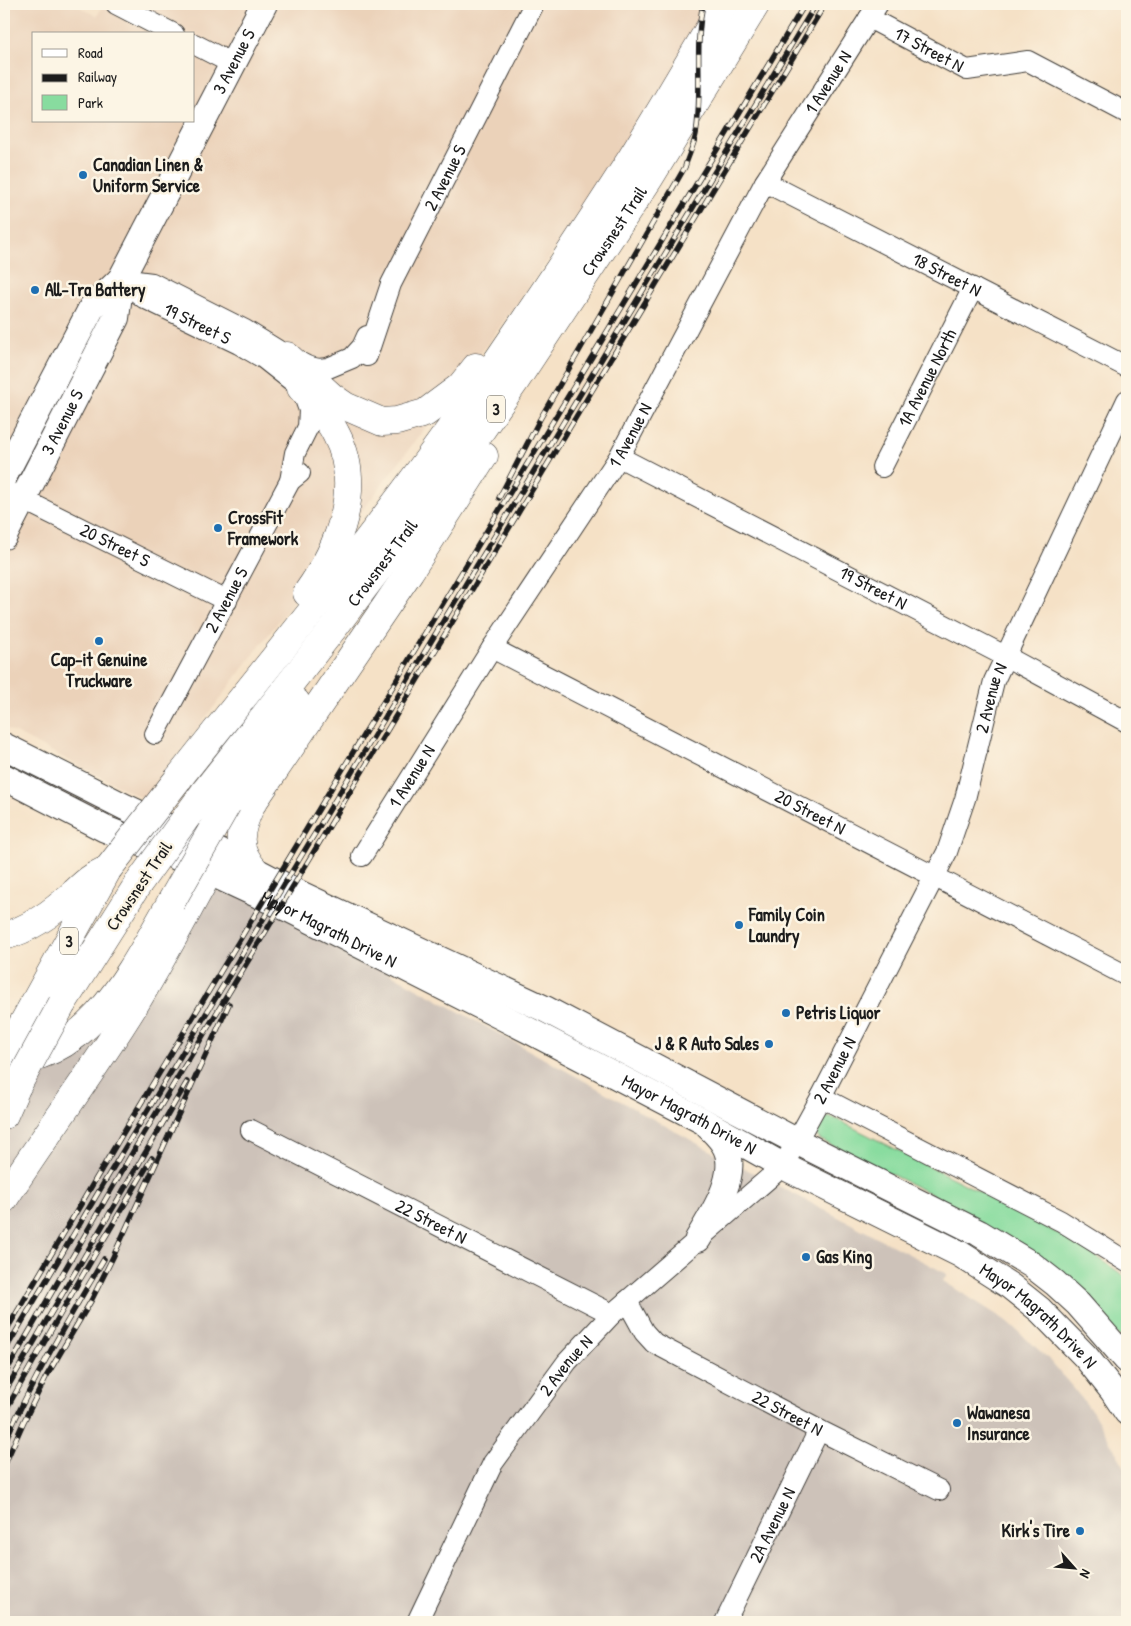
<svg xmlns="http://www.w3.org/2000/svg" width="1131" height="1626" font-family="'Patrick Hand',sans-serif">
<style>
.built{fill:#ebd2b9;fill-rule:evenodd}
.industrial{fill:#cdc2b9}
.green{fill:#88dc9f;stroke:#527c5e}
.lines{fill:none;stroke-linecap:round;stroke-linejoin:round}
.minor-casing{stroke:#3d3a36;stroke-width:22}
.major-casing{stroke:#3d3a36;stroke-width:28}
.highway-casing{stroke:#3d3a36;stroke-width:29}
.minor{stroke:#fff;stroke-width:20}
.major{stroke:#fff;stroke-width:26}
.highway{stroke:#fff;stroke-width:28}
.rail-casing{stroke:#1c1c1c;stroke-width:5.5}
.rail{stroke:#fcf5e5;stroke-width:4;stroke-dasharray:11;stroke-linecap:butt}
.highway-bridge-casing{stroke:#3d3a36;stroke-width:29;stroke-linecap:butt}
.highway-bridge{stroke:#fff;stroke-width:28}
.poi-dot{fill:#1f6fb2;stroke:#fcf5e5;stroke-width:2}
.labels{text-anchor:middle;stroke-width:5;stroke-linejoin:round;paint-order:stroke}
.shield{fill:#fcf5e5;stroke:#5f5d58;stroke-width:1}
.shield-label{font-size:16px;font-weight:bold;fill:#1c1c1c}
.street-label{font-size:18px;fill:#1c1c1c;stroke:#fcf5e5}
.poi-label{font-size:18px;font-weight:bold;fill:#1c1c1c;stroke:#fcf5e5;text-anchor:start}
</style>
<rect width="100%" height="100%" fill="#fcf5e5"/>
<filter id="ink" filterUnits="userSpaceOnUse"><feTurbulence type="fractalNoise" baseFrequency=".02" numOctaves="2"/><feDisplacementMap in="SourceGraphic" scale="10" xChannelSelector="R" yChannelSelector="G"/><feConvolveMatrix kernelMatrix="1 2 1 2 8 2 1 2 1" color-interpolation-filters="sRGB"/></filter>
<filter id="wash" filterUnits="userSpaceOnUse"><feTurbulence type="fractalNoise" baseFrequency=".0096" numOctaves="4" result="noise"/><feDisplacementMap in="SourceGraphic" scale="20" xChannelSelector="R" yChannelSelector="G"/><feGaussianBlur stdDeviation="1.12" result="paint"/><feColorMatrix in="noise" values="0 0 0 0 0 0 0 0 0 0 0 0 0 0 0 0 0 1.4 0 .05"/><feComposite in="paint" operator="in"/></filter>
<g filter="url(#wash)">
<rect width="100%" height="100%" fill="#f5e1c6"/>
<path class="built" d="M4,4H74L97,16L104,4H713L619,162L465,375L144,799L4,727ZM34,34H194V121H34Z"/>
<path class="industrial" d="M192,864L700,1145L947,1274L943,1281L1005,1320L1050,1360L1092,1411L1127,1471V1622H4V1116L36,1051L97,1016Z"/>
<path class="green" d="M827,1117L836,1119L1012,1208L1089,1251L1127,1278V1342L963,1211L929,1193L819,1139L816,1133L817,1124Z"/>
</g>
<g filter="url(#ink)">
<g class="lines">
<g class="minor-casing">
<g id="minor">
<path d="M116,4L174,34"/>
<path id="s1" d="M869,18L967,70L1028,61L1127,113"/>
<path d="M194,44L233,64"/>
<path id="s2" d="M765,182L1127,367"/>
<path d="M121,279L152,283L245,330L287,356L307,366L318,369L328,368L352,358L362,347L367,336"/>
<path id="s3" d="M121,279L144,298L239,344L263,358L301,388L309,410L308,427L295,453L290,481"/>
<path id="s4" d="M367,356L391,284L534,4"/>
<path id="s5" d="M619,457L1005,656L1127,722"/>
<path id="s6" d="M882,467L973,288"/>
<path id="s7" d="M4,490L227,601"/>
<path id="s8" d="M492,648L1127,976"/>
<path id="s9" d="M155,734L290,481L300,473"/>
<path id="s10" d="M362,856L492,648L619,457L765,182L878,4"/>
<path d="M821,1097L1061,1221L1127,1262"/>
<path id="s11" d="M251,1130L612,1314"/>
<path id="s12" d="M627,1301L644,1332L654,1343L819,1430L939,1490"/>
<path id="s13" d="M417,1622L493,1463L567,1362L612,1314L783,1166L821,1097L947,852L965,799L994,681L1127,400"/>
<path id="s14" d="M725,1622L819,1430"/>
</g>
</g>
<g class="major-casing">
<g id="major">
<path id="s15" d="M4,476L92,307L121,279L264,4"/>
<path id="s16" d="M4,536L116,318L121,279"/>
<path d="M4,746L125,807L208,846L300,894L545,1009L796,1141L979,1233L1032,1265L1055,1283L1078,1304L1127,1360"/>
<path id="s17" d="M4,777L105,829L177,857L291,910L534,1033L703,1121L783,1166L960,1254L1010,1286L1040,1310L1086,1357L1113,1391L1127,1412"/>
<path d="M698,1239C712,1215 739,1176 726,1148C722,1139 715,1133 708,1126"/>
</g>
</g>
<g class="highway-casing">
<g id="highway">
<path d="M287,356L332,397L345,406L382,422L397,421L425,413L460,387L476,367"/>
<path d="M301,388C314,402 327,416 336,434C364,487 339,548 307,593"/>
<path d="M178,779C276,655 377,534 467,405C523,324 578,242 631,159C663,108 693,55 724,4"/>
<path id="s18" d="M204,793L335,626L464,455L516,380L650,177L756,4"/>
<path d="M227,804L296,702"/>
<path d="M256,872C235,848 238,833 251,805L410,571L484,456"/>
<path d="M4,936C30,929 55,911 74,893C84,884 91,877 102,872"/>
<path d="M62,1004L138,884"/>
<path d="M4,1058L108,869"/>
<path d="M4,1061C90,1061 134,966 171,902"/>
<path d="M4,1115L16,1088"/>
<path d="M4,1199C45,1135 92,1073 133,1007C160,963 184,917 209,872L210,859L208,846"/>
</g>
</g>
<use href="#minor" class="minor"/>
<use href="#major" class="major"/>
<use href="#highway" class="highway"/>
<g class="rail-casing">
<path id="rail" d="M499,498L540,419L685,167C688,156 694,145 696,134C703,91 694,47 703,4
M4,1334L123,1133L805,4
M4,1352L108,1176L816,4
M4,1375L137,1145L825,4
M4,1393L187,1082
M4,1413L78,1283L152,1158
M4,1443C33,1379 68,1319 104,1259
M4,1466L24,1421L46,1377L91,1301L113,1257L229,1004"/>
</g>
<use href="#rail" class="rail"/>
<g class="highway-bridge-casing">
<path id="highway-bridge" d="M108,869L178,779
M138,884L204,793
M171,902L227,804
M16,1088L62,1004"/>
</g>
<use href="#highway-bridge" class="highway-bridge"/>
</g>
</g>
<g class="poi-dot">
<circle cx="83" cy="175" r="5"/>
<circle cx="35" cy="290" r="5"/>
<circle cx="218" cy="528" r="5"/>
<circle cx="99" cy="641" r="5"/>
<circle cx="739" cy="925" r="5"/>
<circle cx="786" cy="1013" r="5"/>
<circle cx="769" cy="1044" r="5"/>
<circle cx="806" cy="1257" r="5"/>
<circle cx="957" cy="1423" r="5"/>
<circle cx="1080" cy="1531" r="5"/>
</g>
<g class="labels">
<g class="shield">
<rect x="487" y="395.5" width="18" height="27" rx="4"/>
<rect x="60" y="927.5" width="18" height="27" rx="4"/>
</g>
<g class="shield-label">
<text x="496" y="415">3</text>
<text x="69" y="947">3</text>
</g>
<g class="street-label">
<text dy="6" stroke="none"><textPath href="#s1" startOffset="68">17 Street N</textPath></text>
<text dy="6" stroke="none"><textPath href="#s15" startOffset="476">3 Avenue S</textPath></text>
<text dy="6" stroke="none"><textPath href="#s10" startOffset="904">1 Avenue N</textPath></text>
<text dy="6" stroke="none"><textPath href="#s4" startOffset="195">2 Avenue S</textPath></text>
<text dy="6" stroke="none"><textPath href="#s18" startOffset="696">Crowsnest Trail</textPath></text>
<text dy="6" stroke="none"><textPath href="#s2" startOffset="204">18 Street N</textPath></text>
<text dy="6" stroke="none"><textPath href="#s3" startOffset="89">19 Street S</textPath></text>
<text dy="6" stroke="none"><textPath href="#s6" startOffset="100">1A Avenue North</textPath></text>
<text dy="6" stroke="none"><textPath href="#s16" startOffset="128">3 Avenue S</textPath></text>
<text dy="6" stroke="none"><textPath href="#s10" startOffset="499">1 Avenue N</textPath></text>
<text dy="6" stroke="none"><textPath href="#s7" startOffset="124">20 Street S</textPath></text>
<text dy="6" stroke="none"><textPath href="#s18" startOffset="291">Crowsnest Trail</textPath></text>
<text dy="6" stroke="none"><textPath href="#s5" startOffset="286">19 Street N</textPath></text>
<text dy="6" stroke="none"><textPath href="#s9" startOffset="152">2 Avenue S</textPath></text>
<text dy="6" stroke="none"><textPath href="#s13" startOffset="1108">2 Avenue N</textPath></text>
<text dy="6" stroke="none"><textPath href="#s10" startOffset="94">1 Avenue N</textPath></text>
<text dy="6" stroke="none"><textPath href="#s8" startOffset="358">20 Street N</textPath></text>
<text transform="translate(139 886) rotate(-56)" y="6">Crowsnest Trail</text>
<text dy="6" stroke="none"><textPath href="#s17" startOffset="359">Mayor Magrath Drive N</textPath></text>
<text dy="6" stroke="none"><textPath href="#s13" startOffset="702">2 Avenue N</textPath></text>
<text dy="6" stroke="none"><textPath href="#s17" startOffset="764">Mayor Magrath Drive N</textPath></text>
<text dy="6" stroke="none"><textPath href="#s11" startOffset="202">22 Street N</textPath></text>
<text dy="6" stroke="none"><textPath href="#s17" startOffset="1169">Mayor Magrath Drive N</textPath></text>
<text dy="6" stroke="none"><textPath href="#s13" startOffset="298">2 Avenue N</textPath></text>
<text dy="6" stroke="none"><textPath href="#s12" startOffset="201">22 Street N</textPath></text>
<text dy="6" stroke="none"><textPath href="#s14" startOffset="108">2A Avenue N</textPath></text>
</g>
<g class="poi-label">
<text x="93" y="171">Canadian Linen &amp;<tspan x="93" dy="21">Uniform Service</tspan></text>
<text x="45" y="296">All-Tra Battery</text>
<text x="228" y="524">CrossFit<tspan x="228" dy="21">Framework</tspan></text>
<text x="99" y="666" text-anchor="middle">Cap-it Genuine<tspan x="99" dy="21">Truckware</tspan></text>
<text x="749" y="921">Family Coin<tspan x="749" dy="21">Laundry</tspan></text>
<text x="796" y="1019">Petris Liquor</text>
<text x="759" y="1050" text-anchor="end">J &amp; R Auto Sales</text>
<text x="816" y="1263">Gas King</text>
<text x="967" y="1419">Wawanesa<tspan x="967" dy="21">Insurance</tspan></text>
<text x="1070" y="1537" text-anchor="end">Kirk's Tire</text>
</g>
</g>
<rect width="1131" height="1626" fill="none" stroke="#fcf5e5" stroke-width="20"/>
<rect x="32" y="32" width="162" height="90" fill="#fcf5e5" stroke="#a29e95"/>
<rect x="42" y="49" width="25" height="8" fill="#ffffff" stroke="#a29e95"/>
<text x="78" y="58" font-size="15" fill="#1c1c1c">Road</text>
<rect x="42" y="74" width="25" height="8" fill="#1c1c1c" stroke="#a29e95"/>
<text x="78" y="82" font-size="15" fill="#1c1c1c">Railway</text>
<rect x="42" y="95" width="25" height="15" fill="#88dc9f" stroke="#a29e95"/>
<text x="78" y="108" font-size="15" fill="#1c1c1c">Park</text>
<g transform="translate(1074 1568) rotate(117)" stroke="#fcf5e5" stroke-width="4" paint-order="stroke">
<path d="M0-4L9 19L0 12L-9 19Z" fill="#1c1c1c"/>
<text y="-8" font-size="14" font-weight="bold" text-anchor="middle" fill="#1c1c1c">N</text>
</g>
</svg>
